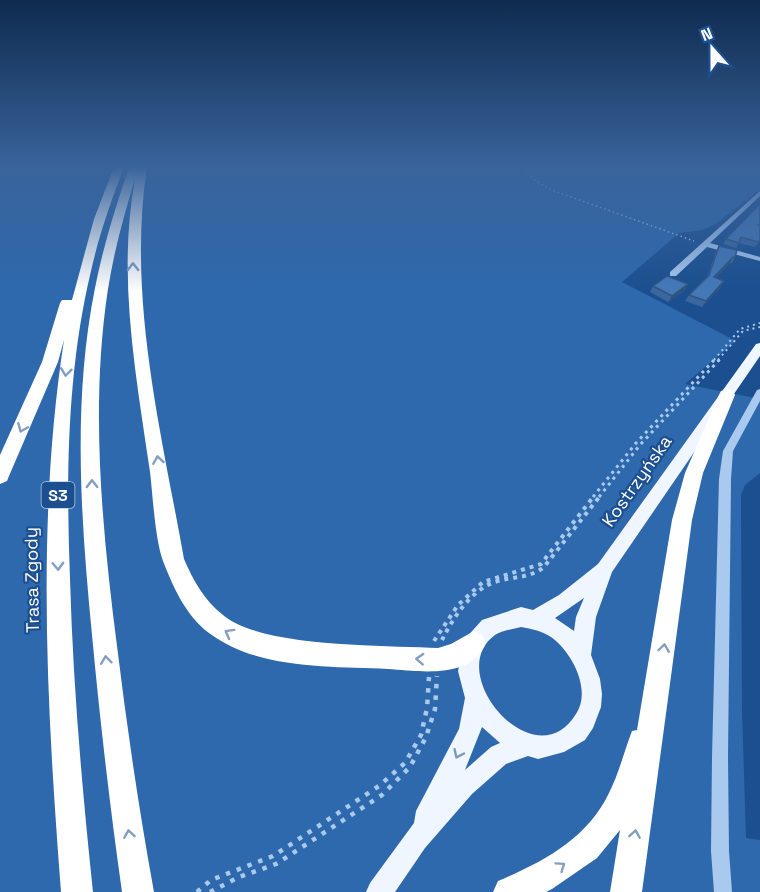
<svg xmlns="http://www.w3.org/2000/svg" width="760" height="892" font-family="'Space Grotesk',sans-serif">
<style>
.green{fill:#2e69ad}
.lines{fill:none;stroke-linecap:round;stroke-linejoin:round}
.path-far4{stroke:#a9c9ee;stroke-width:1.5;stroke-dasharray:1.5 3;stroke-linecap:butt}
.path-far3{stroke:#a9c9ee;stroke-width:2;stroke-dasharray:2 4;stroke-linecap:butt}
.path-far2{stroke:#a9c9ee;stroke-width:3;stroke-dasharray:3 4.5;stroke-linecap:butt}
.path-far1{stroke:#a9c9ee;stroke-width:4;stroke-dasharray:4 5;stroke-linecap:butt}
.path{stroke:#a9c9ee;stroke-width:4.5;stroke-dasharray:4.5 7;stroke-linecap:butt}
.minor{fill:#a9c9ee;fill-rule:evenodd}
.major{fill:#f0f6ff;fill-rule:evenodd}
.highway{fill:#fff;fill-rule:evenodd}
.wall{fill:#3a679d}
.shaded-wall{fill:#305480}
.building{fill:#4478b7;stroke:#305480;stroke-width:1.5}
.oneway{stroke:#829ec1}
.oneway2{stroke:#7b9ac1}
.labels{text-anchor:middle;stroke-width:4.5;stroke-linejoin:round;paint-order:stroke}
.shield{fill:#1b4f8f;stroke:#bbcadd;stroke-width:1.5}
.shield-label{font-size:16px;font-weight:bold;fill:#fff}
.street-label{font-size:18px;fill:#fff;stroke:#1b4f8f}
</style>
<rect width="100%" height="100%" fill="#1b4f8f"/>
<path class="green" d="M0,167H760V189L717,223L703,230L679,233L622,282L736,341L685,384L760,399V473L745,485L741,495L742,709L746,838L760,840V892H0Z"/>
<g class="lines">
<path class="path-far4" d="M521,167L533,179L549,189L694,241"/>
<path class="path-far3" d="M714,360L740,329L760,323
M718,360L743,331L760,327"/>
<path class="path-far2" d="M593,497L636,443L715,359
M599,497L640,445L720,359"/>
<path class="path-far1" d="M442,640C453,618 471,590 495,582C512,576 529,579 544,567L600,496
M434,641L458,605L483,582L541,564L594,496"/>
<path class="path" d="M197,892L211,880L273,856L379,786L405,763L421,735L427,708L429,677
M210,892L239,877L276,864L382,795L410,767L426,737L435,709L437,676"/>
<path class="minor" d="M760,191V196L710,243L760,257V261L707,247L676,276H670V272Z
M760,389V401L733,451L731,479L728,757L729,851L732,892H714L711,851L712,757L719,479L723,451L757,390Z"/>
<path class="major" d="M760,343V356L612,572L596,617L591,655L600,679L602,694L601,707L593,728L585,740L564,752L538,759L528,756L506,764L472,794L425,848L395,892H366L370,883L414,823L416,811L459,729L465,698L458,671L465,639L482,620L521,607L533,610L559,595L598,564L756,344ZM584,598L576,617L574,631L555,618ZM521,627C532,629 542,631 551,637C572,652 592,690 576,714C535,781 442,673 495,635C501,631 513,629 521,627ZM482,727L500,743L491,747L465,770Z"/>
<path class="highway" d="M114,167H124C111,201 99,235 91,271C67,371 66,477 70,579C73,684 82,788 93,892H61C47,709 36,522 64,340L58,362L9,476L7,481L0,484V455L42,362L60,303L62,300H72L94,219Z
M133,167H147C127,298 161,430 184,559C193,580 204,600 223,615C262,648 385,645 438,648L451,644L474,631L482,635L486,643C471,680 419,671 388,669C330,666 258,670 209,633C186,616 173,587 163,561C155,539 153,497 150,472C136,375 117,276 135,179C124,215 114,251 108,289C90,407 102,528 117,646C127,728 139,810 154,892H122C110,807 100,721 92,635C81,521 72,402 95,288C103,247 115,209 128,170Z
M727,389L733,391L735,395L703,473L692,520L642,892H610L620,830L597,858L552,889L546,892H493L498,881C543,862 587,839 609,793C619,773 624,752 632,731L637,730L672,520L685,473L719,395L721,391Z"/>
</g>
<path class="wall" d="M760,204V241L755,247L739,243L736,248L723,244L726,239Z
M719,246L735,257L732,263H730L715,278L721,287L702,307L685,301L689,295L707,277L716,252Z
M688,284L684,291L668,302L650,292L653,286Z"/>
<path class="shaded-wall" d="M733,257L730,263L710,283L714,277Z
M724,281L721,287L702,307L706,301Z
M688,284L684,291L668,302L672,296Z"/>
<path class="building" d="M760,204V224L758,225L760,226V240L758,242L741,237L739,243L726,239Z
M719,246L737,250L735,257H733L714,277L724,281L706,301L689,295L709,275Z
M667,276L688,284L672,296L653,286Z"/>
<defs><path id="oneway-chevron" d="M-2-3.5L2.5 0L-2 3.5" fill="none" stroke-width="1.6" stroke-linecap="round" stroke-linejoin="round" transform="scale(1.5)"/></defs>
<g class="oneway">
<use href="#oneway-chevron" transform="translate(133 267) rotate(-91)"/>
<use href="#oneway-chevron" transform="translate(66 372) rotate(97)"/>
<use href="#oneway-chevron" transform="translate(22 428) rotate(113)"/>
<use href="#oneway-chevron" transform="translate(158 460) rotate(-99)"/>
<use href="#oneway-chevron" transform="translate(92 484) rotate(-91)"/>
<use href="#oneway-chevron" transform="translate(58 566) rotate(88)"/>
<use href="#oneway-chevron" transform="translate(229 633) rotate(-151)"/>
<use href="#oneway-chevron" transform="translate(664 648) rotate(-82)"/>
<use href="#oneway-chevron" transform="translate(420 659) rotate(-177)"/>
<use href="#oneway-chevron" transform="translate(106 660) rotate(-97)"/>
<use href="#oneway-chevron" transform="translate(129 834) rotate(-99)"/>
<use href="#oneway-chevron" transform="translate(635 834) rotate(-81)"/>
<use href="#oneway-chevron" transform="translate(561 866) rotate(-35)"/>
</g>
<use class="oneway2" href="#oneway-chevron" transform="translate(458 754) rotate(115)"/>
<linearGradient id="sky" x2="0" y2="1"><stop stop-color="#0f2b4f"/><stop offset="0.57" stop-color="#39639b"/><stop offset="1" stop-color="#39639b" stop-opacity="0"/></linearGradient>
<rect width="760" height="292" fill="url(#sky)"/>
<g class="labels">
<rect class="shield" x="41.5" y="482" width="33" height="26" rx="4.5"/>
<g class="shield-label">
<text x="58" y="501">S3</text>
</g>
<g class="street-label">
<text transform="translate(637 481) rotate(-55)" y="6">Kostrzyńska</text>
<text transform="translate(32 580) rotate(-91)" y="6">Trasa Zgody</text>
</g>
</g>
<g transform="translate(712 48) rotate(339)" stroke="#1b4f8f" stroke-width="4.5" paint-order="stroke">
<path d="M0-4.5L10 22L0 15L-10 22Z" fill="#ffffff"/>
<text y="-9" font-size="16" font-weight="bold" text-anchor="middle" fill="#ffffff">N</text>
</g>
</svg>
